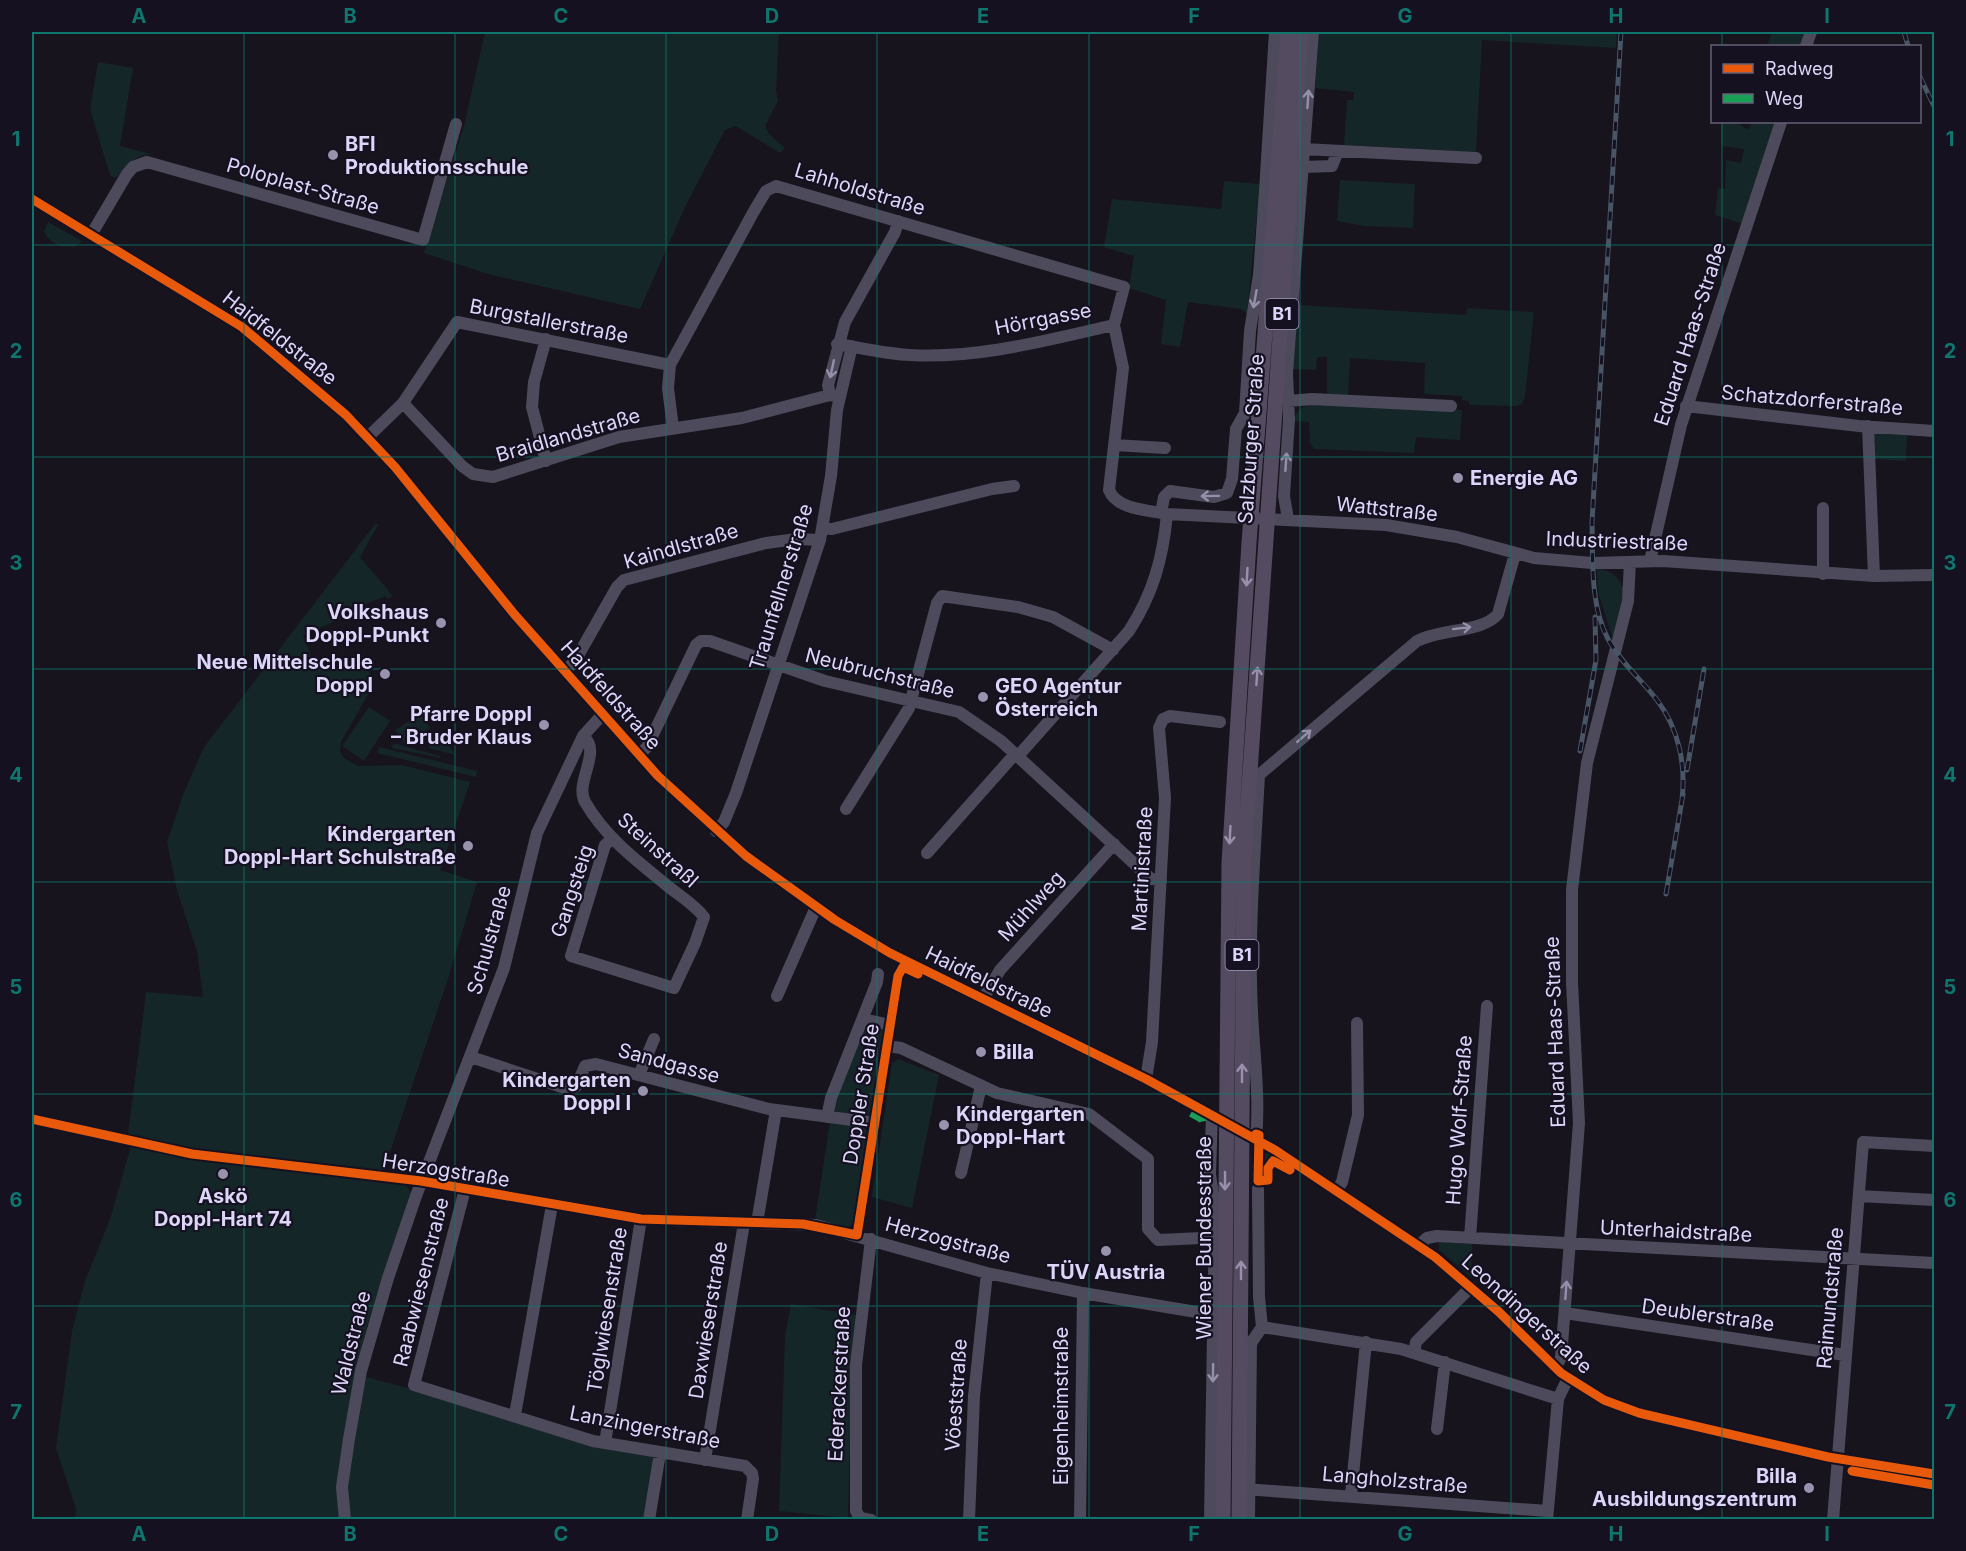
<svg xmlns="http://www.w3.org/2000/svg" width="1966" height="1551" font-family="Inter,sans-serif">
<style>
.green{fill:#152628}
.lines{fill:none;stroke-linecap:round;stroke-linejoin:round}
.minor{stroke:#4d4a5c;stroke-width:12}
.major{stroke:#554b61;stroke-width:15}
.rail-casing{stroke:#475564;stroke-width:5}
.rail{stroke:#151121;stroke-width:3;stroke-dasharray:9;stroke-linecap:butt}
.quiet{stroke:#1a9f57;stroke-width:8;stroke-dasharray:15 8;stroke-linecap:butt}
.cycleway-casing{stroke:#151121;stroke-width:13}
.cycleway{stroke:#e8590c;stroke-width:9}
.oneway{stroke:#9590aa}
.oneway2{stroke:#9990ad}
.grid{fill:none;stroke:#0f766e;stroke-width:1.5;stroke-opacity:0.55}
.poi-dot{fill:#9892ac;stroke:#151121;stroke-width:2}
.labels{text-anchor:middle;stroke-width:4.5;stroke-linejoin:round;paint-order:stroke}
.shield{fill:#151121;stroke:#a19bb8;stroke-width:1.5}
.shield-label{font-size:18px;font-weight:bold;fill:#ddd6f9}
.poi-label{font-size:20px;font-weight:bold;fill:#ddd6f9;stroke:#151121;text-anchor:end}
.street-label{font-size:20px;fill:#ddd6f9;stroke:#151121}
.neatline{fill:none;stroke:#0f766e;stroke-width:2}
.grid-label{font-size:20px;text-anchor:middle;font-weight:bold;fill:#0f766e}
</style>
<rect width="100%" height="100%" fill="#17141e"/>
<path class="green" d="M485,32H779L776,91L778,101L765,126L769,134L785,148L780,153L736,126L725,130L686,205L640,309L488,274L424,253L464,126Z
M1319,32H1617L1616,48L1482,40L1476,152L1344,145L1347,100H1353L1354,92L1315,88Z
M1772,32H1805L1806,36L1803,46H1767Z
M98,62L133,68L120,146L151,154C128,157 131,168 115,178L110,175L90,109Z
M1721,122H1736L1748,130L1752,122H1777L1743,224L1715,215L1718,188L1725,189L1726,160L1741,163L1744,149L1721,146Z
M1340,180L1415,184L1413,228L1364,226L1337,221Z
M1224,181L1260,184L1247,314L1241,309L1188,302L1180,347L1161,344L1166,300L1129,288L1134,256L1104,247L1112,199L1221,209Z
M48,222L82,241C71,253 48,245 44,231Z
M1299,305L1466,315L1467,308L1534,312L1525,396L1522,404L1517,406L1469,405V401L1462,400V396L1424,394L1425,363L1350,358L1348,398L1327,397V357H1317L1316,370L1292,369Z
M1323,403L1462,410L1460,440L1416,437L1414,453L1314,449L1310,443L1309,422L1294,421C1297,405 1310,404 1323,403Z
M1874,433L1907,434L1906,461L1874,459Z
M376,523L378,525L360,557L393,596L387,599L386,596L348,611L350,615L303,635L317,671L362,653L374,684L341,742L340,752L344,758L358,766L402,765L470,782L440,870L477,882L448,979L383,1173L405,1184L412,1193L367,1326L356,1374L650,1455L654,1459L646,1519H75L76,1509L56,1448L72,1331L85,1281L110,1219L132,1142L193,1151L128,1135L146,992L203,997L197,951L177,890L167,842L183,795L204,747Z
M1597,569C1612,570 1619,577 1624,590L1613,640L1598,592Z
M369,707L390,721L364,761L342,746Z
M420,714L430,728L405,744L395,730Z
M439,733L456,755L428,748Z
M393,743L440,756V758L392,748Z
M379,747L477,771L476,777L377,753Z
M866,1026L885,1030L872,1111L868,1117L832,1112V1103Z
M898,1059L939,1075L912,1208L872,1197L892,1063Z
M830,1121L861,1125L868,1132L854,1224L848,1227L815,1220Z
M1266,1153L1278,1158L1268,1164L1267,1178L1262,1179V1160H1256V1157Z
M1439,1242L1472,1244L1471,1277L1439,1250Z
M791,1304L856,1315L852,1366L848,1518L779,1511L785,1335Z"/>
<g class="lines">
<path class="minor" d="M1806,46L1811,32
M1304,149L1476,158
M1303,167L1332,166L1338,151
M32,199L242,327L346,415L395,467L515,615L658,776L746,856L835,920L890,953L1146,1079L1275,1150L1435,1257L1499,1312L1561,1373L1604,1400L1639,1413L1828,1457L1934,1474
M91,235L127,174L133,167L147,162L423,240L456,124
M546,339L534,382L532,407L546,461
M837,344C862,348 886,354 910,355C978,359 1048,340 1114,325L1123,368L1109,490C1117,510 1149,510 1167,514L1386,525L1457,537L1534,558L1592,563L1663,561L1874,576L1934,575
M830,395L828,385L845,322L895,232L898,221
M1288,401L1312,399L1451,406
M403,403L462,466L473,474L493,477L619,437L742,418L830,395L840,397
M1686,406L1859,426L1934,431
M1868,426L1874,576
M673,428L668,388L670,365L754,211L766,191L776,186L1124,287L1114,325
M368,437L403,403L457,322L670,365
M1114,445L1165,448
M1823,508V574
M1161,513L1164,497L1170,491L1214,497L1227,493L1232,479L1236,429L1245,413L1250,331L1259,275L1265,191L1275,32
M1288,519L1284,496L1289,419L1287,373L1313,32
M823,528L832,529L992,489L1014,486
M1650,561L1681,425L1781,122
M565,671L575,661L617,587L624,580L766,543L797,539L820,540
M583,736C603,751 574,782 585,802C606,838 637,861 669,887C680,896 695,905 704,917L695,943L674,988L571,956L605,845L612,839
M639,755L647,747L696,645L701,641H710L825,681L959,712L1001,741L1151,879L1161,880
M1018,756L1129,631C1153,594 1163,558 1167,514
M846,809L909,708L937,603L942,596L1018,607L1053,617L1113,650
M716,831L724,822L736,793L820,540L831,476L837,410L852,346
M927,853L1015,754
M777,996L816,907
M983,999L1000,970L1114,844
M863,1019L890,1025
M887,1046L901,1048L997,1093L1089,1114L1148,1159V1229L1158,1240L1202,1238L1214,1235
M471,1057L568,1089L576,1087L585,1066L596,1064L769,1109L875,1123
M639,1075L654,1039
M1146,1079L1152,1042L1165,798L1159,728L1163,719L1170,716L1220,722
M827,1117L831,1098L877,982L878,974
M32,1119L192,1154L421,1181L641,1219L816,1225L987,1273L1083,1293L1214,1315
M1256,1139C1260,1097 1254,1055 1252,1012C1248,933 1255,853 1259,775L1417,641C1442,628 1482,633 1498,614L1515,554
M961,1173L981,1086
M465,1189L414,1385L593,1441L745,1466L752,1473L753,1479L747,1520
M1337,1190L1342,1182L1358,1115L1357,1023
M1859,1196L1934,1200
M757,1223L776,1110
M857,1235L898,976L906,961
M1470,1238L1487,1006
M1419,1245L1427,1238L1437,1236L1934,1263
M1565,1313L1845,1355
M1262,1327L1401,1349L1558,1399
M1414,1353L1416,1342L1471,1287
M1555,1367L1561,1358L1579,1123L1572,982V890L1587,763L1628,601L1630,562
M515,1415L552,1205
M1437,1429L1445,1362
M605,1443L641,1219
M705,1460L744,1223
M1244,1489L1548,1511
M1351,1495L1366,1342
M345,1520L342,1487L349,1439L361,1371L388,1278L416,1196L504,968L537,833L583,736L602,715
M649,1520L660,1453
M871,1520L860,1518L856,1511V1365L871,1239
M969,1520L974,1396L987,1273
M1080,1520L1083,1293
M1210,1520L1215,1208L1210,1174L1212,1115
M1249,1520L1251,1343L1262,1327L1259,1297L1258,1189
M1547,1520L1558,1399L1568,1378
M1833,1520L1863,1142L1934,1146"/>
<path class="major" d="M1223,1520L1229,863L1249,543L1288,32
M1239,1520L1244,859L1301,32"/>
<g class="rail-casing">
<path id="rail" d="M1621,32L1592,522C1593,560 1590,605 1608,639C1621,663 1641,679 1657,700C1679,729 1686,765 1682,800
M1904,32L1908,46
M1920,77L1934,106
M1580,751L1596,660L1595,617
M1687,770L1704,669
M1666,894L1683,794"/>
</g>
<use href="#rail" class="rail"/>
<path class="quiet" d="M1191,1113L1202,1119L1204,1129"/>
<g class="cycleway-casing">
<path id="cycleway" d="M32,199L242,327L346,415L395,467L515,615L658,776L746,856L835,920L890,953L1146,1079L1275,1150L1435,1257L1499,1312L1561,1373L1604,1400L1639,1413L1828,1457L1934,1474
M32,1119L192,1154L421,1181L641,1219L803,1224L857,1235L898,976L903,967L918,974
M1256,1134L1259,1135L1258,1181L1268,1180V1168L1273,1161L1290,1170
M1852,1471L1934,1485"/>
</g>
<use href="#cycleway" class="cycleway"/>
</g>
<defs><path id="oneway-shaft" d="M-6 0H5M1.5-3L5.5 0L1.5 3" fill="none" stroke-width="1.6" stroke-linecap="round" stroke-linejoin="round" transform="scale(1.5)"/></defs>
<g class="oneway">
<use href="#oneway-shaft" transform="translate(1308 99) rotate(-86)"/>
<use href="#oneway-shaft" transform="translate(1255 299) rotate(100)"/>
<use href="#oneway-shaft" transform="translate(832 369) rotate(102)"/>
<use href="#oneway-shaft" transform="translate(1286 462) rotate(-86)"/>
<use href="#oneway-shaft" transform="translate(1210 496) rotate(179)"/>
<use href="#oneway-shaft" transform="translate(1462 628) rotate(-7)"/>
<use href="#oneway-shaft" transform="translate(1304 736) rotate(-41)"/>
<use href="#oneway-shaft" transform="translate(1566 1290) rotate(-86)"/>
<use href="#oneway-shaft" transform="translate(1213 1373) rotate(91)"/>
</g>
<g class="oneway2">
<use href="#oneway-shaft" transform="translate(1247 577) rotate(93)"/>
<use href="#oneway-shaft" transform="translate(1257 676) rotate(-86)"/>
<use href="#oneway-shaft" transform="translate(1230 835) rotate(93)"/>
<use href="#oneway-shaft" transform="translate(1242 1073) rotate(-90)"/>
<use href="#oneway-shaft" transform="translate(1225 1181) rotate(90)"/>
<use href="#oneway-shaft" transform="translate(1241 1270) rotate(-90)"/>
</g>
<path class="grid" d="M244,32V1520M455,32V1520M666,32V1520M877,32V1520M1089,32V1520M1300,32V1520M1511,32V1520M1722,32V46M1722,122V1520M32,245H1934M32,457H1934M32,669H1934M32,882H1934M32,1094H1934M32,1306H1934"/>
<g class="poi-dot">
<circle cx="333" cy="155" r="6"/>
<circle cx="1458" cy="478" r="6"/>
<circle cx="441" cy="623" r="6"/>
<circle cx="385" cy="674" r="6"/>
<circle cx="983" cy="697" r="6"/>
<circle cx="544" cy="725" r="6"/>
<circle cx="468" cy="846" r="6"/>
<circle cx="981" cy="1052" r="6"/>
<circle cx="643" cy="1091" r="6"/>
<circle cx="944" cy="1125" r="6"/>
<circle cx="223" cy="1174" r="6"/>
<circle cx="1106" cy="1251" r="6"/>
<circle cx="1809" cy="1488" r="6"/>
</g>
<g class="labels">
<g class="shield">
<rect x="1265.5" y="299" width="33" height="30" rx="4.5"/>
<rect x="1225.5" y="940" width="33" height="30" rx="4.5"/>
</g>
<g class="shield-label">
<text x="1282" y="320">B1</text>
<text x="1242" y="961">B1</text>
</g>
<g class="poi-label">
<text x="345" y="151" text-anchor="start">BFI<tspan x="345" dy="23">Produktionsschule</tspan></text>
<text x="1470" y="485" text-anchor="start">Energie AG</text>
<text x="429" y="619">Volkshaus<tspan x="429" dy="23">Doppl-Punkt</tspan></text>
<text x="373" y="669">Neue Mittelschule<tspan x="373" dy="23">Doppl</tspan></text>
<text x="995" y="693" text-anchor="start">GEO Agentur<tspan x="995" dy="23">Österreich</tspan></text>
<text x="532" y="721">Pfarre Doppl<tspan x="532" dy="23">– Bruder Klaus</tspan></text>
<text x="456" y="841">Kindergarten<tspan x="456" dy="23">Doppl-Hart Schulstraße</tspan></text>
<text x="993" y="1059" text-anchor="start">Billa</text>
<text x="631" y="1087">Kindergarten<tspan x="631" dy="23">Doppl I</tspan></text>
<text x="956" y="1121" text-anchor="start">Kindergarten<tspan x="956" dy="23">Doppl-Hart</tspan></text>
<text x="223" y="1203" text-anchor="middle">Askö<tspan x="223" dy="23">Doppl-Hart 74</tspan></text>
<text x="1106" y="1279" text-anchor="middle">TÜV Austria</text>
<text x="1797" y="1483">Billa<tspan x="1797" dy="23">Ausbildungszentrum</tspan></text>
</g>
<g class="street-label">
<text transform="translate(303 186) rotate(16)" y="7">Poloplast-Straße</text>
<text transform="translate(860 189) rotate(17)" y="7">Lahholdstraße</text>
<text transform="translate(1043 319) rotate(-11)" y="7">Hörrgasse</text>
<text transform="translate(549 321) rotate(11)" y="7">Burgstallerstraße</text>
<text transform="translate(1690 334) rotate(-72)" y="7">Eduard Haas-Straße</text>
<text transform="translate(280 338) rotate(38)" y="7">Haidfeldstraße</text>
<text transform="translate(1812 400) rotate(5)" y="7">Schatzdorferstraße</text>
<text transform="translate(568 435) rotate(-16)" y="7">Braidlandstraße</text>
<text transform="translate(1251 439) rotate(-86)" y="7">Salzburger Straße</text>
<text transform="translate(1387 509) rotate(6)" y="7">Wattstraße</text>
<text transform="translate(1617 541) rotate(2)" y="7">Industriestraße</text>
<text transform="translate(681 546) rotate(-16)" y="7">Kaindlstraße</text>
<text transform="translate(781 587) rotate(-73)" y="7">Traunfellnerstraße</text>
<text transform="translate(880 673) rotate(14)" y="7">Neubruchstraße</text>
<text transform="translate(611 695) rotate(48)" y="7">Haidfeldstraße</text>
<text transform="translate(658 850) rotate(42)" y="7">Steinstraßl</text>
<text transform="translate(1142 869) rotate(-87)" y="7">Martinistraße</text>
<text transform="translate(572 891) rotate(-72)" y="7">Gangsteig</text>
<text transform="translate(1031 906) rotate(-48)" y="7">Mühlweg</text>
<text transform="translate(489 940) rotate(-74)" y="7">Schulstraße</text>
<text transform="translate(989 982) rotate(26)" y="7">Haidfeldstraße</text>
<text transform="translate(1555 1032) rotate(-92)" y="7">Eduard Haas-Straße</text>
<text transform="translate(669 1063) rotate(15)" y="7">Sandgasse</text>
<text transform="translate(861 1094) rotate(-81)" y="7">Doppler Straße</text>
<text transform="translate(1459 1120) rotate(-86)" y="7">Hugo Wolf-Straße</text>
<text transform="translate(446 1170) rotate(9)" y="7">Herzogstraße</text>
<text transform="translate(1676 1231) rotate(3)" y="7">Unterhaidstraße</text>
<text transform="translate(1204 1238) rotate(-90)" y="7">Wiener Bundesstraße</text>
<text transform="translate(948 1240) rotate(15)" y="7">Herzogstraße</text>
<text transform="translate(421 1282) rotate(-76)" y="7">Raabwiesenstraße</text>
<text transform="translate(1830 1298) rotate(-85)" y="7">Raimundstraße</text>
<text transform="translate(607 1310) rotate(-81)" y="7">Töglwiesenstraße</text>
<text transform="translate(1527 1314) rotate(42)" y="7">Leondingerstraße</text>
<text transform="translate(1708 1315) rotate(8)" y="7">Deublerstraße</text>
<text transform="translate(708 1320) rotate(-81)" y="7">Daxwieserstraße</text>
<text transform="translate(351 1343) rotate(-76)" y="7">Waldstraße</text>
<text transform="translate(839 1384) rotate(-87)" y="7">Ederackerstraße</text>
<text transform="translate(956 1395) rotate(-86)" y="7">Vöeststraße</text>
<text transform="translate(1061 1406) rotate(-90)" y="7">Eigenheimstraße</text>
<text transform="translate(645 1427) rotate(11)" y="7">Lanzingerstraße</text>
<text transform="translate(1395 1480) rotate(5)" y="7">Langholzstraße</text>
</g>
</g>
<rect width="1966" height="1551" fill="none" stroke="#151121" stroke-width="66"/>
<rect x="1711" y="45" width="210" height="78" fill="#151121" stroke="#656077" stroke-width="1.5"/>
<rect x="1723" y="64" width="30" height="9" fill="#e8590c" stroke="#656077" stroke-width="1.5"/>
<text x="1765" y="75" font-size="18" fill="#ddd6f9">Radweg</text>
<rect x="1723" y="94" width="30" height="9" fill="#1a9f57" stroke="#656077" stroke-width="1.5"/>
<text x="1765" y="105" font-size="18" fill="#ddd6f9">Weg</text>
<rect x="33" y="33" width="1900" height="1485" class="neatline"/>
<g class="grid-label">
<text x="139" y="23">A</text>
<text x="350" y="23">B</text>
<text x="561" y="23">C</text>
<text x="772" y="23">D</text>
<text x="983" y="23">E</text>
<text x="1194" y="23">F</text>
<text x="1405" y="23">G</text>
<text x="1616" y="23">H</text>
<text x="1827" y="23">I</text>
<text x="16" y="146">1</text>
<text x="1950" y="146">1</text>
<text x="16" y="358">2</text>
<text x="1950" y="358">2</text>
<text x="16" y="570">3</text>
<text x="1950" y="570">3</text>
<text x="16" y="782">4</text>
<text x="1950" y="782">4</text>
<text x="16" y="994">5</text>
<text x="1950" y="994">5</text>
<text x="16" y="1207">6</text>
<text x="1950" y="1207">6</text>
<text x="16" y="1419">7</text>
<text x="1950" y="1419">7</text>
<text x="139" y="1541">A</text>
<text x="350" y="1541">B</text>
<text x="561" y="1541">C</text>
<text x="772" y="1541">D</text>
<text x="983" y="1541">E</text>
<text x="1194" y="1541">F</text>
<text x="1405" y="1541">G</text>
<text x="1616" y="1541">H</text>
<text x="1827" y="1541">I</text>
</g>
</svg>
